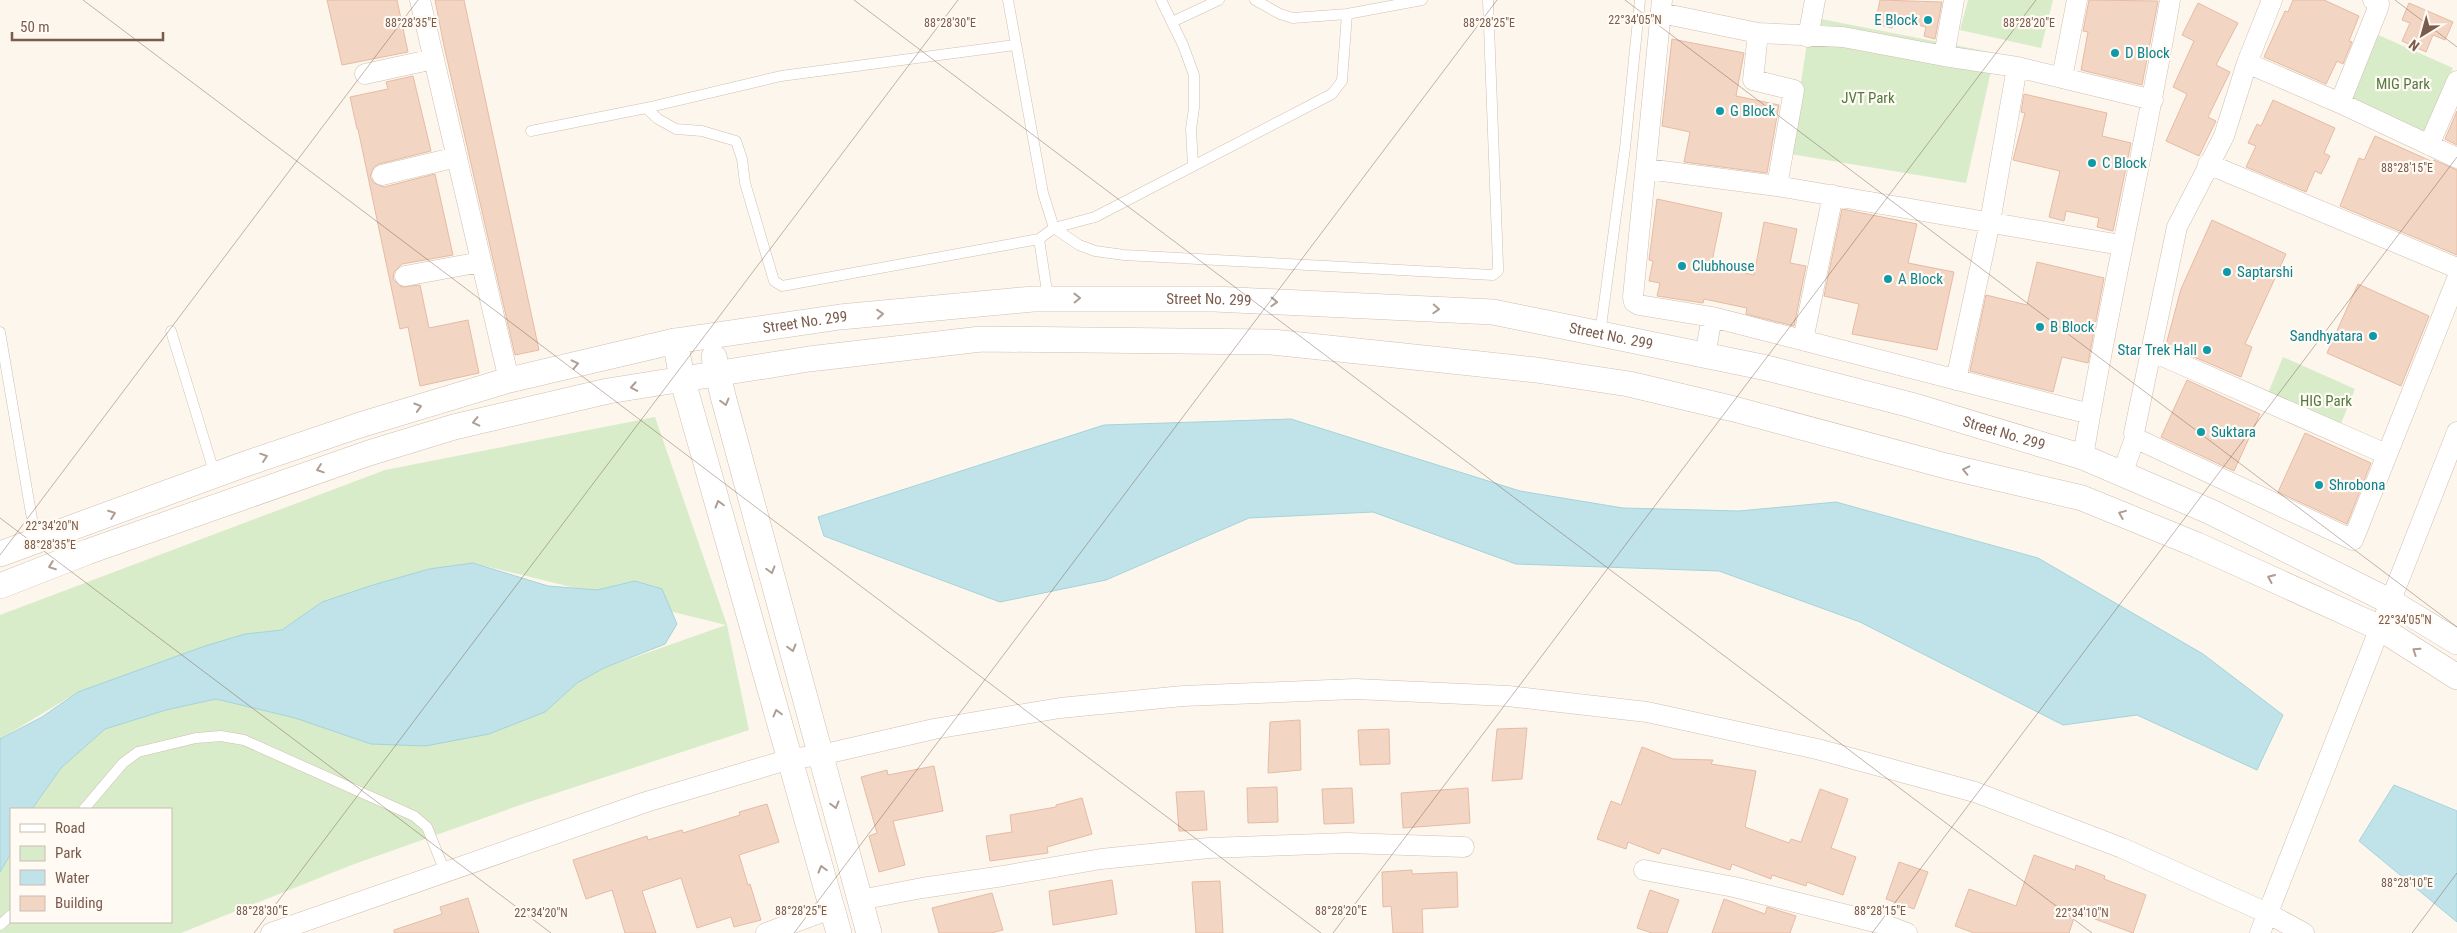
<svg xmlns="http://www.w3.org/2000/svg" width="2457" height="933" font-family="'Roboto Condensed',sans-serif">
<style>
.green{fill:#d8ecc9}
.water{fill:#bfe3e8;stroke:#a5d3da}
.building{fill:#f3d5c3;stroke:#e6bba3}
.lines{fill:none;stroke-linecap:round;stroke-linejoin:round}
.service-casing{stroke:#d1beb0;stroke-width:11}
.minor-casing{stroke:#d1beb0;stroke-width:21}
.tertiary-casing{stroke:#d1beb0;stroke-width:26}
.service{stroke:#fff;stroke-width:10}
.minor{stroke:#fff;stroke-width:20}
.tertiary{stroke:#fff;stroke-width:25}
.oneway{stroke:#af9d94}
.ticks{fill:none;stroke:#7a5c4d;stroke-width:1;stroke-opacity:0.45}
.culture-dot{fill:#0f9aa8;stroke:#fffaf3;stroke-width:2}
.labels{text-anchor:middle;stroke-width:4.5;stroke-linejoin:round;paint-order:stroke}
.culture-label{font-size:15px;fill:#0d838f;stroke:#fffaf3;text-anchor:start}
.park-label{font-size:15px;fill:#537a41;stroke:#fffaf3}
.street-label{font-size:15px;fill:#7a5c4d;stroke:#fffaf3}
.ticks-label{font-size:12px;text-anchor:middle;fill:#7a5c4d;stroke:#fffaf3;stroke-width:4.5;stroke-linejoin:round;paint-order:stroke}
</style>
<rect width="100%" height="100%" fill="#fdf6ec"/>
<path class="green" d="M1968,0H2053L2041,48L1960,30Z
M1811,17L1995,53L1966,183L1790,154Z
M2376,34L2453,68L2425,132L2348,97Z
M2283,357L2355,389L2338,431L2266,398Z
M655,417L727,625L749,730L523,804L349,866L181,933H0V872L11,853V922H171V809H32L61,768L105,729L166,710L216,699L295,718L545,712L577,683L604,668L726,625L473,563L429,569L322,602L282,630L143,669L78,692L0,739V615L385,470Z"/>
<path class="water" d="M1291,419L1520,491L1623,508L1739,511L1836,502L2038,558L2203,654L2283,715L2257,770L2137,715L2063,725L1860,622L1719,571L1516,564L1373,512L1249,518L1106,580L1000,602L824,536L818,517L1104,425Z
M473,563L548,586L597,590L635,581L662,589L677,624L665,644L604,668L577,683L545,712L489,734L425,746L371,744L295,718L216,699L166,710L105,729L61,768L32,809H11V853L0,872V739L42,717L78,692L205,646L245,634L282,630L322,602L373,585L429,569Z
M2394,785L2457,811V922L2359,841Z"/>
<path class="building" d="M327,0H397L408,52L342,65Z
M435,0H464L539,350L515,355L444,46Z
M1880,0L1942,2L1935,39L1924,36L1926,27L1894,19L1892,28L1875,24Z
M2089,0L2158,1L2142,85L2081,70L2088,32L2083,31Z
M2293,0H2324L2359,16L2349,41L2352,42L2343,64L2337,61L2326,84L2264,57L2285,11L2288,12Z
M2198,3L2238,23L2216,65L2230,72L2208,117L2216,121L2199,156L2166,141L2187,94L2173,87L2194,41L2182,35Z
M2409,3L2453,22L2445,40L2433,35L2426,52L2402,41L2410,23L2402,20Z
M1672,39L1744,53L1736,96L1779,105L1767,173L1684,162L1690,132L1662,126Z
M413,76L431,151L379,164L374,167L370,177L374,183L384,187L435,174L453,255L402,264L394,272L393,279L402,287L420,285L429,328L468,320L479,373L420,386L408,327L400,329L358,129H357L350,97L388,89L386,82Z
M2024,94L2107,113L2102,136L2131,143L2113,231L2097,227L2099,218L2066,211L2064,221L2049,217L2060,171L2013,160L2025,113L2021,112Z
M2273,100L2335,128L2324,153L2330,156L2321,174L2315,171L2306,192L2246,167L2256,146L2248,143L2257,124L2261,126Z
M2457,111V145L2445,139Z
M2375,136L2433,162L2434,160L2457,170V255L2340,206L2359,158L2364,160Z
M1657,199L1722,213L1711,266L1754,275L1764,222L1797,229L1790,263L1806,266L1794,326L1746,314L1747,308L1704,299L1703,303L1657,296L1660,283L1649,281L1653,261L1649,260Z
M1842,209L1917,224L1908,263L1954,272L1937,350L1852,334L1859,304L1824,296Z
M2212,220L2286,254L2245,344L2252,347L2241,377L2166,345L2181,289Z
M2037,262L2104,278L2088,363L2062,357L2053,392L1970,371L1986,295L2027,305Z
M2358,284L2429,316L2401,386L2327,353Z
M2187,380L2260,414L2234,471L2161,437Z
M2305,433L2371,463L2347,524L2278,492Z
M1300,720L1301,770L1268,773L1270,722Z
M1527,728L1522,779L1492,781L1497,729Z
M1389,729L1390,764L1360,765L1358,730Z
M1642,747L1673,759L1713,760L1711,764L1756,771L1745,827L1789,843L1791,839L1801,842L1820,789L1848,799L1831,848L1856,857L1843,895L1807,882L1806,886L1772,875L1771,879L1732,864L1730,870L1662,848L1659,854L1628,842L1626,849L1597,839L1611,801L1621,805Z
M934,766L943,811L893,821L905,865L879,872L869,836L877,833L861,777L887,770L888,775Z
M1277,787L1278,822L1248,823L1247,788Z
M1352,788L1354,823L1324,824L1322,789Z
M1468,788L1470,823L1403,828L1401,793Z
M1204,791L1207,830L1179,831L1176,792Z
M1082,798L1092,834L1047,847L1048,853L990,861L986,836L1012,832L1010,815L1056,807V805Z
M767,804L779,842L739,855L748,885L750,884L761,920L734,927L731,917L697,928L681,878L642,891L656,933H625L612,890L586,899L573,860L647,836L648,840L682,830L683,833L740,815L739,812Z
M2034,855L2075,870L2076,865L2105,876L2104,879L2146,895L2133,933L2076,912L2069,933H1974L1955,926L1969,889L2016,906Z
M1899,862L1928,872L1914,909L1886,899Z
M1412,870V874L1457,872L1458,907L1422,909L1423,933H1393L1391,906L1383,907L1382,872Z
M1112,880L1117,914L1053,925L1049,891Z
M1220,881L1223,933H1196L1192,882Z
M1650,890L1679,900L1667,933H1652L1637,928Z
M992,893L1003,930L991,933H939L932,908Z
M468,898L479,933H394V930L442,914L440,907Z
M1724,899L1765,914L1767,907L1796,916L1790,933H1712Z"/>
<g class="lines">
<g class="service-casing">
<path id="service" d="M1008,0L1043,193L1054,228L1079,245L1095,251L1124,255L1493,275L1498,271V265L1488,0
M1161,0L1183,45L1194,75V108L1191,129L1193,166
M1255,0L1280,14L1293,18L1347,14L1422,0
M1172,22L1219,0
M646,108L781,76L1015,45
M531,131L646,108L658,119L676,129L702,131L736,141L742,159L745,183L774,281L782,286L1039,239L1054,228L1095,217L1332,94L1342,81L1347,14
M1039,239L1048,298
M171,331L215,475
M0,332L32,519L33,541
M1600,334L1625,148L1640,0
M84,809L123,763L138,752L196,738L221,736L244,740L414,816L427,827L445,872
M0,925L11,915"/>
</g>
<g class="minor-casing">
<path id="minor" d="M420,0L509,380
M1662,0L1633,297L1634,302L1639,305L1712,317L1705,355
M1954,0L1944,56L2017,67L1990,222L1956,380
M1661,13L1758,33L1753,80L1794,90L1777,186L2121,245
M1758,33L1843,37L1944,56
M1808,37L1815,0
M2247,63L2272,0
M2017,67L2153,100
M365,74L434,59
M2062,78L2077,0
M2340,103L2378,8L2379,4L2373,0
M2429,145L2457,81
M2457,158L2340,103L2247,63L2224,136L2177,227L2134,433L2135,438L2353,540L2457,279
M2208,164L2457,268
M1647,169L1777,186
M382,175L457,157
M405,276L481,262
M1712,317L2090,414
M1803,340L1833,195
M2151,351L2386,454
M2083,457C2108,304 2144,153 2170,0
M2122,474L2135,438
M1644,870L1734,887L1883,924L1907,933
M860,900L922,888L1003,876L1101,859L1209,848L1347,843L1464,847
M271,933L646,802L790,759L821,755L934,729L1060,708L1183,696L1355,689L1508,696L1647,712L1817,749L1975,792L2122,848L2267,913L2304,933
M766,933L833,908
M2260,933L2457,432"/>
</g>
<g class="tertiary-casing">
<g id="tertiary">
<path d="M675,341L682,378L839,933"/>
<path d="M714,357L723,396L869,933"/>
<path id="s1" d="M0,554L248,463L360,425L509,380L675,341L840,317L1033,299H1214L1493,312L1767,368L1911,405L2083,457L2211,512L2391,602L2457,642"/>
<path d="M0,586L87,552L369,453L454,427L608,391L809,359L981,339L1272,342L1536,370L1629,384L1734,409L1946,466L2082,498L2197,545L2380,628L2457,677"/>
</g>
</g>
<use href="#service" class="service"/>
<use href="#minor" class="minor"/>
<use href="#tertiary" class="tertiary"/>
</g>
<defs><path id="oneway-chevron" d="M-2-3.5L2.5 0L-2 3.5" fill="none" stroke-width="1.6" stroke-linecap="round" stroke-linejoin="round" transform="scale(1.25)"/></defs>
<g class="oneway">
<use href="#oneway-chevron" transform="translate(1077 298) rotate(-1)"/>
<use href="#oneway-chevron" transform="translate(1274 302) rotate(2)"/>
<use href="#oneway-chevron" transform="translate(1436 309) rotate(3)"/>
<use href="#oneway-chevron" transform="translate(880 314) rotate(-5)"/>
<use href="#oneway-chevron" transform="translate(575 364) rotate(-13)"/>
<use href="#oneway-chevron" transform="translate(634 387) rotate(170)"/>
<use href="#oneway-chevron" transform="translate(725 402) rotate(75)"/>
<use href="#oneway-chevron" transform="translate(418 407) rotate(-17)"/>
<use href="#oneway-chevron" transform="translate(476 422) rotate(167)"/>
<use href="#oneway-chevron" transform="translate(264 457) rotate(-19)"/>
<use href="#oneway-chevron" transform="translate(320 469) rotate(161)"/>
<use href="#oneway-chevron" transform="translate(1966 470) rotate(-167)"/>
<use href="#oneway-chevron" transform="translate(719 504) rotate(-106)"/>
<use href="#oneway-chevron" transform="translate(112 514) rotate(-21)"/>
<use href="#oneway-chevron" transform="translate(2122 514) rotate(-158)"/>
<use href="#oneway-chevron" transform="translate(52 566) rotate(159)"/>
<use href="#oneway-chevron" transform="translate(771 570) rotate(74)"/>
<use href="#oneway-chevron" transform="translate(2271 578) rotate(-156)"/>
<use href="#oneway-chevron" transform="translate(792 648) rotate(75)"/>
<use href="#oneway-chevron" transform="translate(2416 651) rotate(-146)"/>
<use href="#oneway-chevron" transform="translate(777 713) rotate(-105)"/>
<use href="#oneway-chevron" transform="translate(835 805) rotate(75)"/>
<use href="#oneway-chevron" transform="translate(822 869) rotate(-106)"/>
</g>
<path class="ticks" d="M83,0L1321,933M854,0L2092,933M1625,0L2457,627M2395,0L2457,47M0,518L551,933M0,555L418,0M254,933L958,0M794,933L1497,0M1333,933L2036,0M1872,933L2457,157M2412,933L2457,873"/>
<g class="culture-dot">
<circle cx="1928" cy="20" r="5"/>
<circle cx="2115" cy="53" r="5"/>
<circle cx="1720" cy="111" r="5"/>
<circle cx="2092" cy="163" r="5"/>
<circle cx="1682" cy="266" r="5"/>
<circle cx="2227" cy="272" r="5"/>
<circle cx="1888" cy="279" r="5"/>
<circle cx="2040" cy="327" r="5"/>
<circle cx="2373" cy="336" r="5"/>
<circle cx="2207" cy="350" r="5"/>
<circle cx="2201" cy="432" r="5"/>
<circle cx="2319" cy="485" r="5"/>
</g>
<g class="labels">
<g class="culture-label">
<text x="1918" y="25" text-anchor="end">E Block</text>
<text x="2125" y="58">D Block</text>
<text x="1730" y="116">G Block</text>
<text x="2102" y="168">C Block</text>
<text x="1692" y="271">Clubhouse</text>
<text x="2237" y="277">Saptarshi</text>
<text x="1898" y="284">A Block</text>
<text x="2050" y="332">B Block</text>
<text x="2363" y="341" text-anchor="end">Sandhyatara</text>
<text x="2197" y="355" text-anchor="end">Star Trek Hall</text>
<text x="2211" y="437">Suktara</text>
<text x="2329" y="490">Shrobona</text>
</g>
<g class="park-label">
<text x="2403" y="89">MIG Park</text>
<text x="1868" y="103">JVT Park</text>
<text x="2326" y="406">HIG Park</text>
</g>
<g class="street-label">
<text dy="5" stroke="none"><textPath href="#s1" startOffset="1245">Street No. 299</textPath></text>
<text dy="5" stroke="none"><textPath href="#s1" startOffset="840">Street No. 299</textPath></text>
<text dy="5" stroke="none"><textPath href="#s1" startOffset="1650">Street No. 299</textPath></text>
<text dy="5" stroke="none"><textPath href="#s1" startOffset="2055">Street No. 299</textPath></text>
</g>
</g>
<g class="ticks-label">
<text x="1635" y="24">22°34'05"N</text>
<text x="411" y="27">88°28'35"E</text>
<text x="950" y="27">88°28'30"E</text>
<text x="1489" y="27">88°28'25"E</text>
<text x="2029" y="27">88°28'20"E</text>
<text x="2407" y="172">88°28'15"E</text>
<text x="52" y="530">22°34'20"N</text>
<text x="50" y="549">88°28'35"E</text>
<text x="2405" y="624">22°34'05"N</text>
<text x="2407" y="887">88°28'10"E</text>
<text x="262" y="915">88°28'30"E</text>
<text x="801" y="915">88°28'25"E</text>
<text x="1341" y="915">88°28'20"E</text>
<text x="1880" y="915">88°28'15"E</text>
<text x="541" y="917">22°34'20"N</text>
<text x="2082" y="917">22°34'10"N</text>
</g>
<rect x="10" y="808" width="162" height="115" fill="#fffaf3" stroke="#cabbb1"/>
<rect x="20" y="824" width="25" height="8" fill="#ffffff" stroke="#cabbb1"/>
<text x="55" y="833" font-size="15" fill="#7a5c4d">Road</text>
<rect x="20" y="846" width="25" height="15" fill="#d8ecc9" stroke="#cabbb1"/>
<text x="55" y="858" font-size="15" fill="#7a5c4d">Park</text>
<rect x="20" y="870" width="25" height="15" fill="#bfe3e8" stroke="#cabbb1"/>
<text x="55" y="883" font-size="15" fill="#7a5c4d">Water</text>
<rect x="20" y="896" width="25" height="15" fill="#f3d5c3" stroke="#cabbb1"/>
<text x="55" y="908" font-size="15" fill="#7a5c4d">Building</text>
<g transform="translate(2422 35) rotate(217)" stroke="#fffaf3" stroke-width="4" paint-order="stroke">
<path d="M0-4L9 19L0 12L-9 19Z" fill="#7a5c4d"/>
<text y="-8" font-size="14" font-weight="bold" text-anchor="middle" fill="#7a5c4d">N</text>
</g>
<path d="M12 32v8h151v-8" fill="none" stroke="#7a5c4d" stroke-width="2.5"/>
<text x="20" y="32" font-size="15" fill="#7a5c4d" stroke="#fffaf3" stroke-width="4" paint-order="stroke">50 m</text>
</svg>
